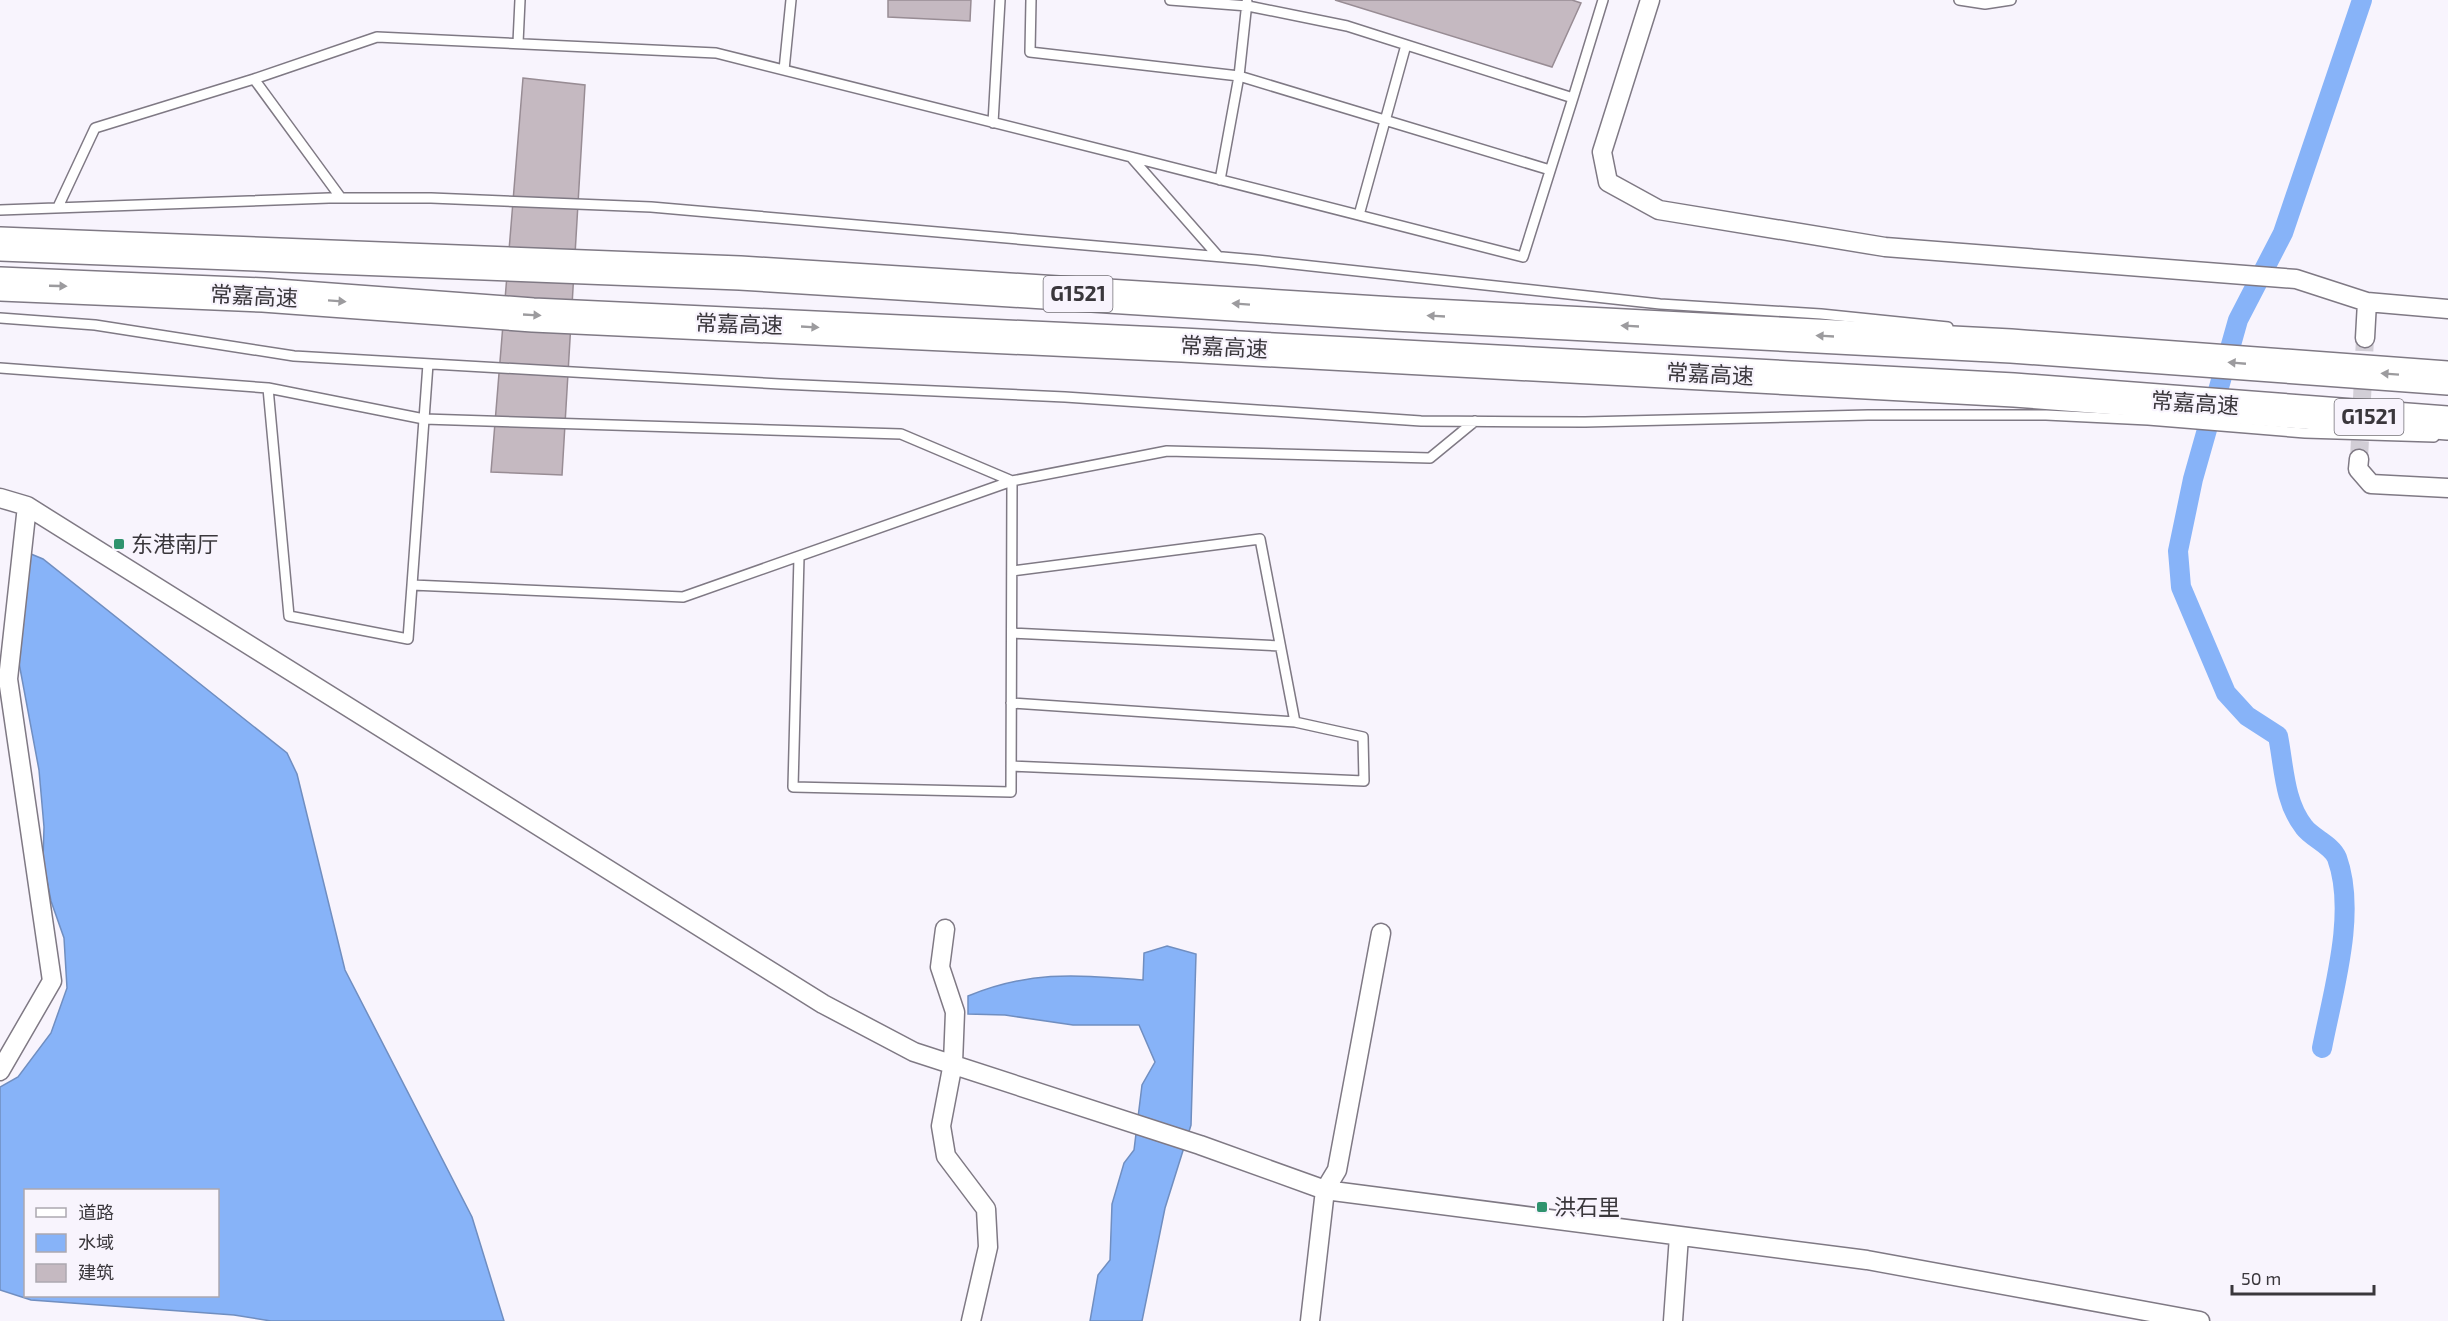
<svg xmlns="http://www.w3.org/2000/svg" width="2448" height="1321" font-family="'Exo 2','Noto Sans SC',sans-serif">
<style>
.water{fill:#87b3f8;stroke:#708ec0;stroke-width:1.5;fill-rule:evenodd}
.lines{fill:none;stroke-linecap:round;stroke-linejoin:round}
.canal{stroke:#87b3f8;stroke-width:20}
.building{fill:#c5b9c1;stroke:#988c94;stroke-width:1.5}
.street-tunnel{stroke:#d2ced6;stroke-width:18;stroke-dasharray:18 9;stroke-linecap:butt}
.lane-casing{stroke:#7f7984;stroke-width:12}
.street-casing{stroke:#7f7984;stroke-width:21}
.highway-casing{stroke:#7f7984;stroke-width:36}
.lane{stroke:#fff;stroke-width:9}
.street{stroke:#fff;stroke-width:18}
.highway{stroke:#fff;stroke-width:33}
.oneway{fill:#9c9b9e}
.poi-dot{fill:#2f936e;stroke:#f8f4fd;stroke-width:2}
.labels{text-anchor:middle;stroke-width:4.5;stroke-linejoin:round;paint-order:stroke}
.shield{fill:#f8f4fd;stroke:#737076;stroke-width:1.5}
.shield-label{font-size:21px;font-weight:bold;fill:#3a373c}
.street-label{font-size:22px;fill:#3a373c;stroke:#f8f4fd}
.poi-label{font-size:22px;fill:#3a373c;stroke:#f8f4fd;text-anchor:start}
</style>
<rect width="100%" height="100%" fill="#f8f4fd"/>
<path class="water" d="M31,554L43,559L287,753L297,774L345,970L472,1217L504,1321H271L234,1315L31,1300L0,1290V1087L18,1077L51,1033L67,988L64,938L51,901L43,860L44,827L39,770L19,663L22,558ZM26,1190H218V1296H26Z
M1167,946L1196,954L1191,1125L1165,1208L1142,1321H1090L1098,1275L1110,1260L1112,1204L1124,1163L1134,1150L1142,1085L1155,1062L1139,1025H1073L1005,1015L968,1014V996C1031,970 1077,975 1143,980L1144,953Z"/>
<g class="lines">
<path class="canal" d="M2322,1048C2333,991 2357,913 2337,858C2332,845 2312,838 2304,827C2284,802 2284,766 2278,736L2247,716L2226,693L2181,587L2178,551L2193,479L2238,320L2283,233L2362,0"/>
</g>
<path class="building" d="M888,0H971L970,21L888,17Z
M1335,0H1572L1581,3L1552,67Z
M523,78L585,85L562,475L491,472Z"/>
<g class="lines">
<path class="street-tunnel" d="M2359,459L2365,338"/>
<g class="lane-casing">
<path id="lane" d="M1031,0L1030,52L1239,76L1550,170
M1959,0L1985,4L2011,0
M518,43L520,0
M784,70L791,0
M254,79L377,37L716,53L1131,157L1218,256
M1573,98L1603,0
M993,123L1000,0
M1131,157L1523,257L1573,98L1347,26L1248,6L1170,0
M1220,180L1239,76L1247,2
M58,207L95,128L254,79L341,198
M0,210L329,198H431L651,207L1257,260L1660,304L1821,314L1948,327
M1359,215L1406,45
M0,318L95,325L294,356L780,384L1065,397L1421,421L1585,422L1868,415H2046L2148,420L2305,433L2434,437
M428,364L412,585L683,597L1012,481L1167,451L1430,458L1475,421
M0,368L268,388L424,419L901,434L1012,481L1011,792L793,787L799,557
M268,388L289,616L408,639L412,585
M1012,633L1280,646
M1011,703L1295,722
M1011,766L1364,781L1363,737L1295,722L1260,539L1012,571"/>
</g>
<g class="street-casing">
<path id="street" d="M1650,0L1602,152L1608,182L1659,210L1885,247L2296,279L2367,302
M2365,338L2367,302L2448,309
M2359,459L2358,469L2371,484L2448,488
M0,498L27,506L823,1004L914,1052L1200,1145L1325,1190L1867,1260L2200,1321
M945,929L940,967L955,1012L953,1063L941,1126L946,1156L986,1209L988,1247L971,1321
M0,1071L52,981L8,679L27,506
M1310,1321L1325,1190L1337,1170L1381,933
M1673,1321L1679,1236"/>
</g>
<g class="highway-casing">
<path id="highway" d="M0,244L740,273L1394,314L2011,346L2448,378
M0,284L263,295L533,315L1182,345L2014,390L2448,423"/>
</g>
<use href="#lane" class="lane"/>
<use href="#street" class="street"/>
<use href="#highway" class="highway"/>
</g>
<defs><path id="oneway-solid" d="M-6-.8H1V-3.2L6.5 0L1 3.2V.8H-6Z" transform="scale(1.5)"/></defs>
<g class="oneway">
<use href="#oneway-solid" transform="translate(58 286) rotate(2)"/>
<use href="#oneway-solid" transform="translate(337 301) rotate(4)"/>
<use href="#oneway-solid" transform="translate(1241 304) rotate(-176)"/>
<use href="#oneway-solid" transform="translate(532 315) rotate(3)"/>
<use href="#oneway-solid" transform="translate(1436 316) rotate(-177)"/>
<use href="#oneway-solid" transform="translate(1630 326) rotate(-177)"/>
<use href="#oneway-solid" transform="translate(810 327) rotate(3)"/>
<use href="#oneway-solid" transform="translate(1825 336) rotate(-177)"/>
<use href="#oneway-solid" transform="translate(2237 363) rotate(-175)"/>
<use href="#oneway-solid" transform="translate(2390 374) rotate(-176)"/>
</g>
<g class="poi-dot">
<rect x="113" y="538" width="12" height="12" rx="3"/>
<rect x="1536" y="1201" width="12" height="12" rx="3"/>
</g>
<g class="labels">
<g class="shield">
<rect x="1043.5" y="276" width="69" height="36" rx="4.5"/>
<rect x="2334.5" y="399" width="69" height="36" rx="4.5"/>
</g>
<g class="shield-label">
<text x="1078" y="301">G1521</text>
<text x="2369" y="424">G1521</text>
</g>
<g class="street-label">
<text transform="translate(254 296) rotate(3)" y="8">常嘉高速</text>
<text transform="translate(739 324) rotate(2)" y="8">常嘉高速</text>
<text transform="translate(1224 347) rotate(3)" y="8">常嘉高速</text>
<text transform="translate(1710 374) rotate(3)" y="8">常嘉高速</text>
<text transform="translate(2195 403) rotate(4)" y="8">常嘉高速</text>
</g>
<g class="poi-label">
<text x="131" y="552">东港南厅</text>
<text x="1554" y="1215">洪石里</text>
</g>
</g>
<rect x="24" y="1189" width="195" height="108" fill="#f8f4fd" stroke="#aca8b0" stroke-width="1.5"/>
<rect x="36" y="1208" width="30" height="9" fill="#ffffff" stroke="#aca8b0" stroke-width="1.5"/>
<text x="78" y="1219" font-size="18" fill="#3a373c">道路</text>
<rect x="36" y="1234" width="30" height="18" fill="#87b3f8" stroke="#aca8b0" stroke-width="1.5"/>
<text x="78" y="1249" font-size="18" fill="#3a373c">水域</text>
<rect x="36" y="1264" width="30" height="18" fill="#c5b9c1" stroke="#aca8b0" stroke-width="1.5"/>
<text x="78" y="1279" font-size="18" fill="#3a373c">建筑</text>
<path d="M2232 1285v9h142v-9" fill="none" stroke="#3a373c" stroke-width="3"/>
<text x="2241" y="1285" font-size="18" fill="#3a373c" stroke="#f8f4fd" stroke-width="4.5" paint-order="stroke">50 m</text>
</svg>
